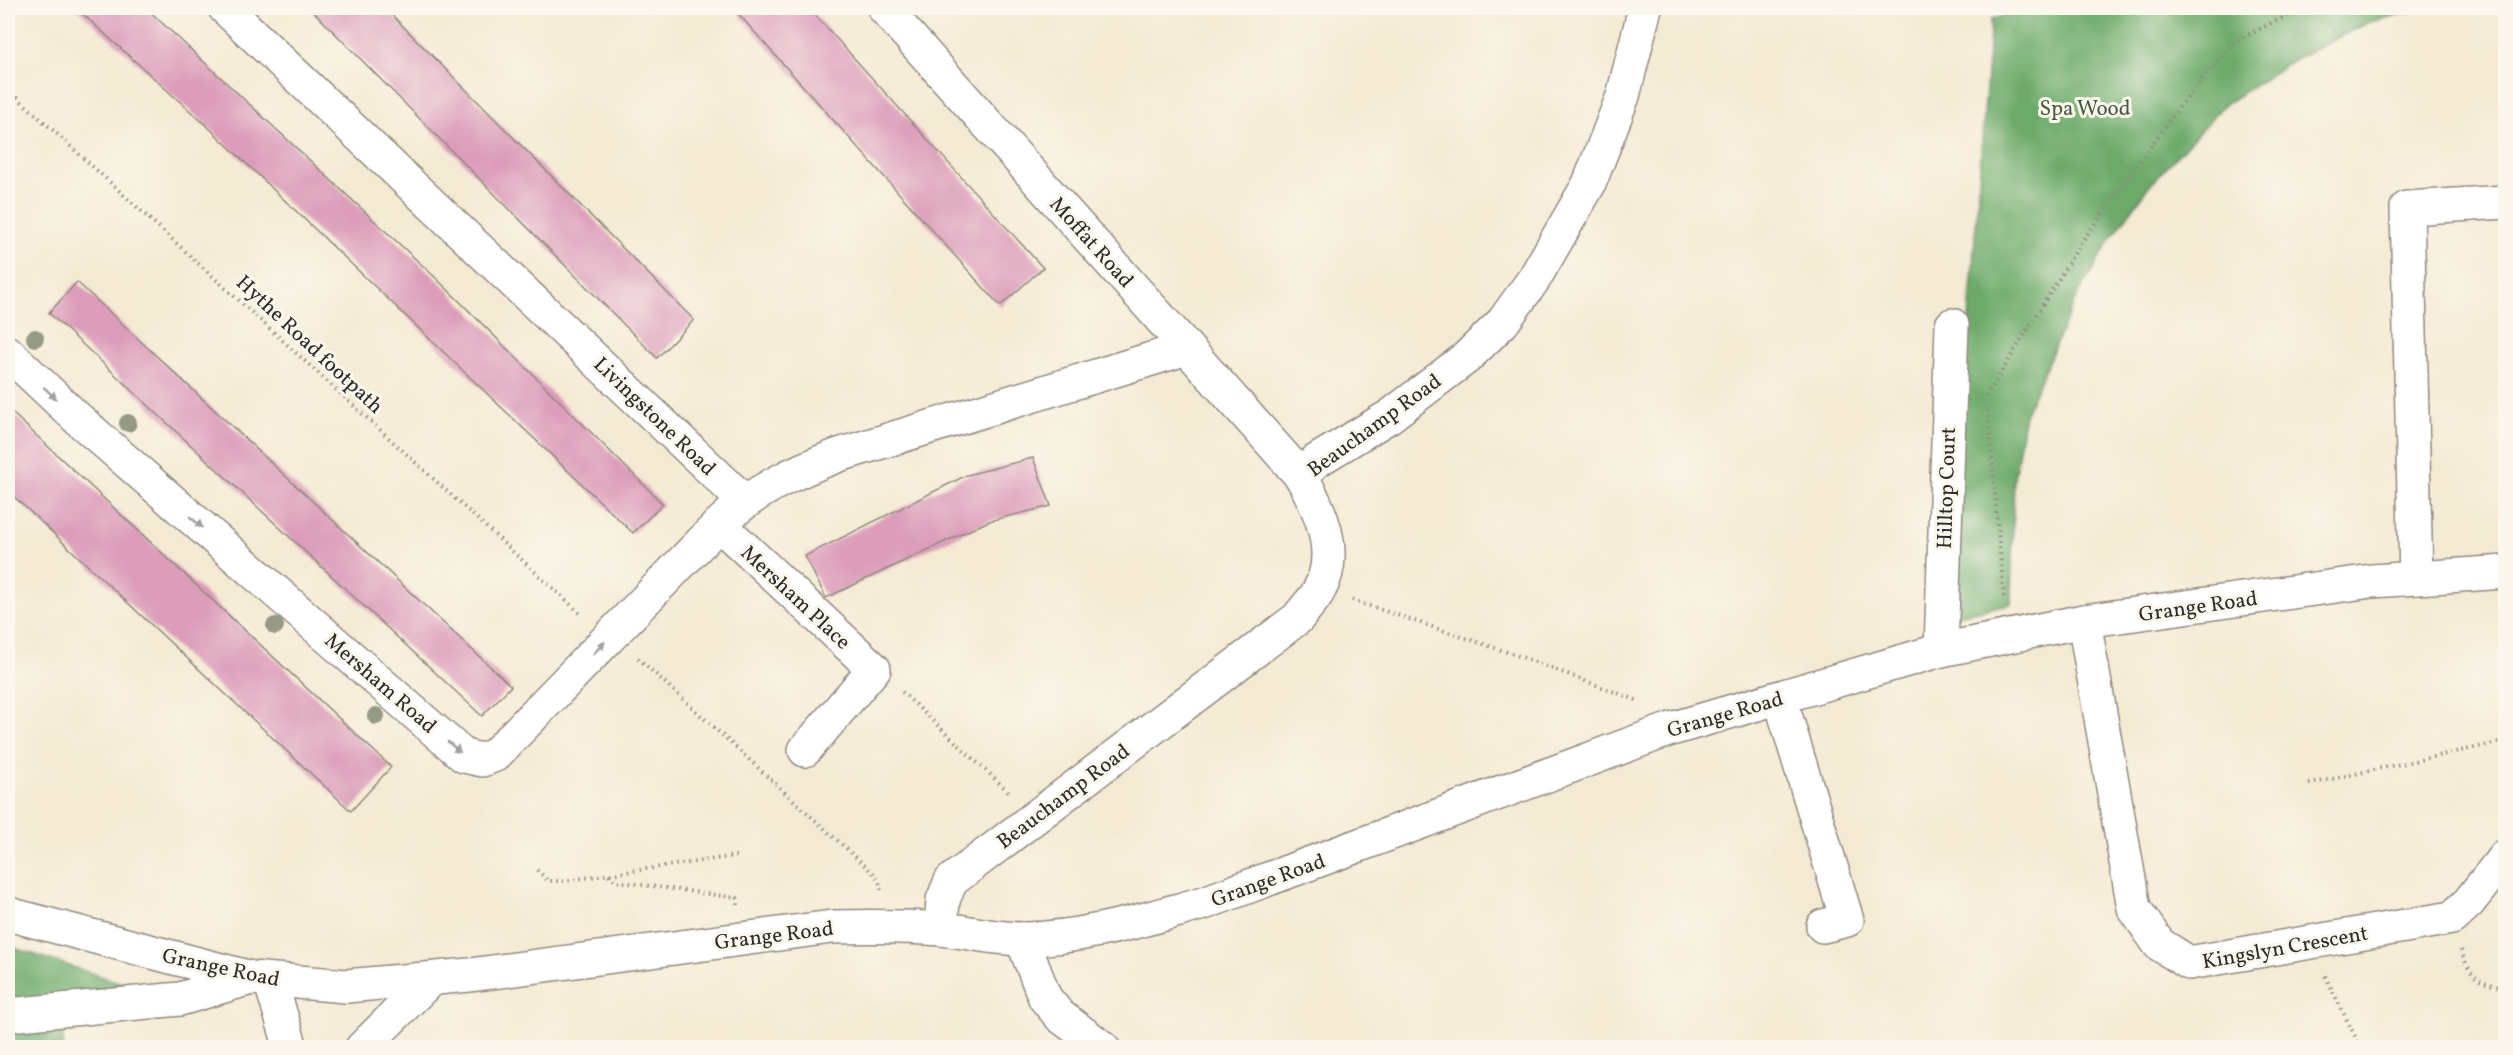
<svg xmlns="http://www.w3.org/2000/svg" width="2513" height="1055" font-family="Vollkorn,serif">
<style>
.forest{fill:#6daa6b;stroke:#4c6a4b;stroke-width:1.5}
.building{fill:#dc9cba}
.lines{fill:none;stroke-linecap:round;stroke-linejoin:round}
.minor-casing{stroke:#908a7f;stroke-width:36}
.major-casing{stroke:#908a7f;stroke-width:36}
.path{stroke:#908a7f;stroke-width:4;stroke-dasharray:1.5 4.5;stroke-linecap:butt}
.minor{stroke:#fff;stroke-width:33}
.major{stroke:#fff;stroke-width:33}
.tree{fill:#959a84}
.oneway{fill:#a0a0a0}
.labels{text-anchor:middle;stroke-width:6;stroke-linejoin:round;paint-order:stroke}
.park-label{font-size:21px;fill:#475943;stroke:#fbf7ec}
.street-label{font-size:21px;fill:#2b2b2b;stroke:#fbf7ec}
</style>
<rect width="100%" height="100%" fill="#fbf7ec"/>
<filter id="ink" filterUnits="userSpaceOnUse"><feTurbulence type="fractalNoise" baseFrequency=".0167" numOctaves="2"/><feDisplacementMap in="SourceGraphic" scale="12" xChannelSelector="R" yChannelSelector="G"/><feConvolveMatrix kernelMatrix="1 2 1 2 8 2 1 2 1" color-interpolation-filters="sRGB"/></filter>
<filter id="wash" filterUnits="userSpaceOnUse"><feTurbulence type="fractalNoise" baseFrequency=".008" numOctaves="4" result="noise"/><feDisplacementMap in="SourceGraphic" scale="24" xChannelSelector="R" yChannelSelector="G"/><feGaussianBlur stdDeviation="1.35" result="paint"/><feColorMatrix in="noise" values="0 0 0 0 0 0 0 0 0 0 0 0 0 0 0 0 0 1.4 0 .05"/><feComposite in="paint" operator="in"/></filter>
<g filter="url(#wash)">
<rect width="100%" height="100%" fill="#f4ead3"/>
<path class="forest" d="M2033,8H2425L2370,22L2295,59L2224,105L2149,186L2110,240L2074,302L2025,415L2014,478L2011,604L1947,617L1991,19Z
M8,946L138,988L61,1023L64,1047H8Z"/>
<g id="blocks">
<path class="building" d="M76,8H146L437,279L663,504L633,533L208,127Z
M310,8H385L694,320L657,358Z
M733,8H809L1043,268L1000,306Z
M77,282L511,686L482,716L49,313Z
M8,409L391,767L351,811L8,491Z
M1033,458L1051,506L989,521L826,598L805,556L967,475Z"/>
</g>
</g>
<g filter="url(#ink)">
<use href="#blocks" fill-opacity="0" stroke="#908a7f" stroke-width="1.5"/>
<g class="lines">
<g class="minor-casing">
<path id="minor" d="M225,8L744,501
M884,8L1301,476C1320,509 1341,554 1318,592C1313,601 1304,609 1298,618L951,881L943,900L941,929
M8,353L77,418L464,756L482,760L495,755L719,524C754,491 793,472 839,455L1187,348
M1301,476L1316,461L1390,416L1466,358L1503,322L1534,279L1589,184L1623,96L1645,8
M719,524L874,669L805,750
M2416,578L2407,208L2506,202
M2084,621L2134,908L2159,944L2189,963L2452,918L2469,902L2506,855
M1941,650L1952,325
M1780,698L1847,920L1823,926
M1022,939L1045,998L1060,1016L1103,1048
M270,980L291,1048
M8,1015L180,999L251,978
M362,1048L430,980"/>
</g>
<g class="major-casing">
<path id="major" d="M8,914L251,978L346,986L470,975L832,927C869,926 906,926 942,929C969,932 997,939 1025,939C1086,938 1145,919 1204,903L1668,730L1941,650L2084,621L2372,581L2506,572"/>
</g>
<path class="path" d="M8,89L582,615
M1986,397L2079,246L2176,111L2235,41L2303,8
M1988,410L2004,600
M1352,600L1519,656L1639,701
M638,658L873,873L879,881L881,890
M902,692L1010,793
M2309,784L2506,741
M537,870L548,881H563L736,856
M608,875L615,881L737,898L738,905
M2461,950C2471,978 2476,982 2506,988
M2325,976L2361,1048"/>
<use href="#minor" class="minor"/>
<use href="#major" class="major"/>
</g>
<g class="tree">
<circle cx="35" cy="338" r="9"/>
<circle cx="128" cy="423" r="9"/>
<circle cx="275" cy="626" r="9"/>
<circle cx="376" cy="716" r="9"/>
</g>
<defs><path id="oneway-solid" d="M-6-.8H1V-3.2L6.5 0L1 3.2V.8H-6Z" transform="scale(1.5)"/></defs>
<g class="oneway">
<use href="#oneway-solid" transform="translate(50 393) rotate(43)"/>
<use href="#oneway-solid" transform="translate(196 522) rotate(41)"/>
<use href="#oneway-solid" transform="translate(599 648) rotate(-46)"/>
<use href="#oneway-solid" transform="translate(454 747) rotate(41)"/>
</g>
</g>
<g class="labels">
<g class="park-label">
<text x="2085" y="115">Spa Wood</text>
</g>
<g class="street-label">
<text transform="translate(1092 242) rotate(48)" y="7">Moffat Road</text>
<text transform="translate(310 344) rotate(43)" y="7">Hythe Road footpath</text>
<text transform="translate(655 416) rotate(44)" y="7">Livingstone Road</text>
<text transform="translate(1374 425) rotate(-36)" y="7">Beauchamp Road</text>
<text transform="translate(1946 488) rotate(-88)" y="7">Hilltop Court</text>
<text transform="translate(796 597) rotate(43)" y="7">Mersham Place</text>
<text transform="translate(2198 606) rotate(-8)" y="7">Grange Road</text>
<text transform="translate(381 683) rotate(41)" y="7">Mersham Road</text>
<text transform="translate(1725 714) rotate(-16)" y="7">Grange Road</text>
<text transform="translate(1063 796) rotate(-37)" y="7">Beauchamp Road</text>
<text transform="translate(1268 880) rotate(-20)" y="7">Grange Road</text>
<text transform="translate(774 935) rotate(-7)" y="7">Grange Road</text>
<text transform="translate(2285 947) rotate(-10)" y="7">Kingslyn Crescent</text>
<text transform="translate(221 967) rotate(12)" y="7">Grange Road</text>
</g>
</g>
<rect width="2513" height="1055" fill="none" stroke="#fbf7ec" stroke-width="30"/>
</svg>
